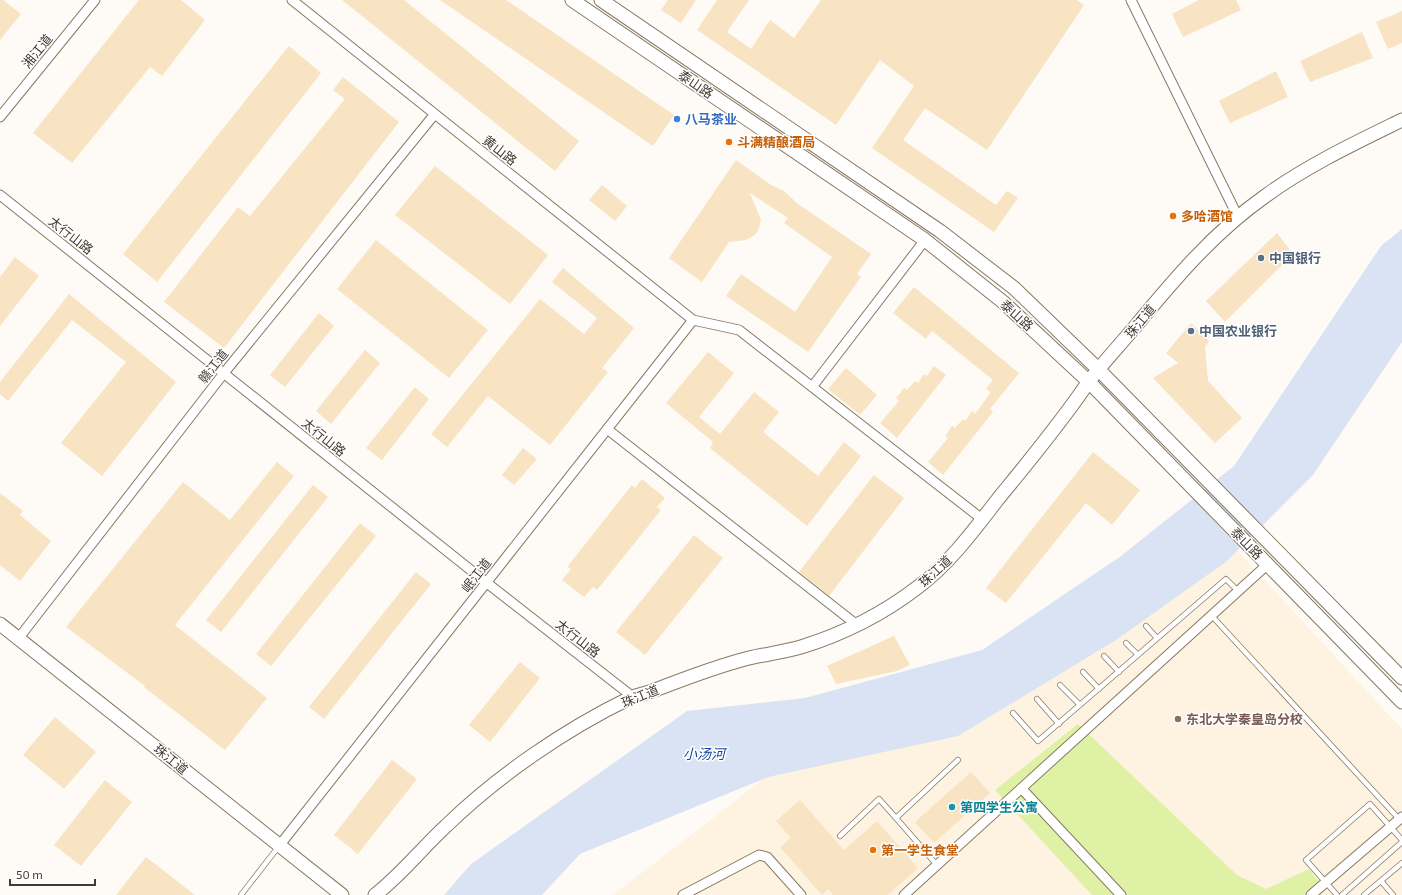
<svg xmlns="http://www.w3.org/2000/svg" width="1402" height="895" font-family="'Exo 2','Noto Sans SC',sans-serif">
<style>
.built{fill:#fef2e1}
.green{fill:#def1a4}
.water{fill:#d9e3f3}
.building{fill:#f8e3c2}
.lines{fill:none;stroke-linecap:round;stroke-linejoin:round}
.lane-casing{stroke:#867964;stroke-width:6}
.street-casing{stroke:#867964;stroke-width:11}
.secondary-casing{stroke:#867964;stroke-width:15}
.lane{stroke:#fff;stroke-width:4.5}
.street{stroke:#fff;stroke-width:9}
.secondary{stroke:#fff;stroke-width:13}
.shop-dot{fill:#3f7fe0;stroke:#fff;stroke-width:1.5}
.food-dot{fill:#e8710a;stroke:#fff;stroke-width:1.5}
.service-dot{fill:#5c6f8a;stroke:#fff;stroke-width:1.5}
.education-dot{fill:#8d6e63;stroke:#fff;stroke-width:1.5}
.culture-dot{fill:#0f9aa8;stroke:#fff;stroke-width:1.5}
.labels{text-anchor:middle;stroke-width:3;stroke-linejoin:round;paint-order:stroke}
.street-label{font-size:13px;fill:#403a31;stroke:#fff}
.shop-label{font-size:13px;font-weight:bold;fill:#366cbe;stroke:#fff;text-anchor:start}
.food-label{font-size:13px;font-weight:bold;fill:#c56008;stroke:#fff;text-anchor:start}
.service-label{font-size:13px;font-weight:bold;fill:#4e5e75;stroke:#fff;text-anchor:start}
.education-label{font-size:13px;font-weight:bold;fill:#785e54;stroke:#fff;text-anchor:start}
.culture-label{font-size:13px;font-weight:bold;fill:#0d838f;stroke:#fff;text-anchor:start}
.water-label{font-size:14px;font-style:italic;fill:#17459d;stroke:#fff}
</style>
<rect width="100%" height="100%" fill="#fefbf6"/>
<path class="built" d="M1233,546L1402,729V895H613L769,775Z"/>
<path class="green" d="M1078,724L1237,875L1266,889L1309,869L1325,890L1320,895H1092L995,790Z"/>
<path class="water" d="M1402,229V342L1313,475L1227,561L1116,640L958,736L768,777L580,854L542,895H444L471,864L687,711L805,698L982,650L1121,556L1234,466L1381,246Z"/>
<path class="building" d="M0,0H3L21,14L0,40Z
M139,0H181L205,20L162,76L150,67L72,163L33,133Z
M342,0H404L579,141L555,171Z
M440,0H506L674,115L653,146Z
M668,0H696L681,23L661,10Z
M717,0H749L727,32L751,49L770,20L794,38L821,0H1077L1084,5L987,150L925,108L903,140L996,205L1007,191L1018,198L994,232L872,148L914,86L880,60L836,125L697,30Z
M1199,0H1236L1241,10L1183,37L1172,14Z
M1402,11V43L1388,49L1376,22Z
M1362,32L1373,58L1310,82L1300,61Z
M289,46L321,73L157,282L123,254Z
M1276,71L1288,97L1230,123L1219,101Z
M343,77L399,122L224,348L164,302L238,207L250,216L345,99L333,90Z
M736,160L771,185L784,191L798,204L871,254L857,274L861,277L808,352L726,296L741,274L795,312L832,257L784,223L788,218L750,193L761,220L758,231L755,235L746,240L729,242L702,282L669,258Z
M435,166L548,255L510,304L395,215Z
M602,185L627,206L615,221L589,200Z
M1277,233L1293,254L1225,322L1206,301Z
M376,240L488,330L449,378L337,289Z
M15,257L39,276L0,326V277Z
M563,268L634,328L602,368L608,372L550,445L488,396L447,447L431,434L540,299L584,334L597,318L552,282Z
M914,287L1019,373L990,409L993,412L943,475L928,462L948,438L945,436L952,426L955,428L963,419L965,421L972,411L975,414L991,392L986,389L993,380L932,331L926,339L893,313Z
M69,294L176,382L102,476L61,443L126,362L72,320L8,401L0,394V382Z
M319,313L334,326L285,387L270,375Z
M1191,323L1209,341L1205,347L1208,381L1242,418L1215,443L1153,378L1178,363L1166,353Z
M365,350L380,363L331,424L316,411Z
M708,352L734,373L699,417L720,434L754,392L779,412L763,432L818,476L844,442L861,456L807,526L710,448L713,442L666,403Z
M934,366L946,375L897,438L880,423L899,401L896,398L904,388L907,390L915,381L918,383L924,374L927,376Z
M846,368L877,395L860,415L828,389Z
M415,387L429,399L382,460L366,448Z
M523,448L537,459L514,485L502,475Z
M1093,452L1140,490L1112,525L1086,503L1006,603L986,588Z
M277,462L294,476L175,625L267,698L225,750L144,687L145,686L66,627L183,482L230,520Z
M874,475L904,498L829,596L799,572Z
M642,479L665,498L657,507L661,510L597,590L593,587L584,597L562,580L571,569L567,567L632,485L635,488Z
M313,485L328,497L221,632L206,620Z
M0,493L23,511L20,515L51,541L20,581L0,565Z
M360,523L376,536L271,666L256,654Z
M694,535L723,558L645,655L616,632Z
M416,572L431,584L324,719L309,707Z
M894,636L910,665L897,671L836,684L827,666Z
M520,662L540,678L490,742L469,725Z
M55,717L96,752L64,789L23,755Z
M392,760L417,779L358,854L334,835Z
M971,772L990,793L934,843L915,822Z
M105,780L132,802L81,866L54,845Z
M800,800L844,850L877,821L918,868L888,895H833L828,889L822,895L780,847L791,838L776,821Z
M146,857L195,895H116Z"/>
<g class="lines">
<g class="lane-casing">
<path id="lane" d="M1211,615L1399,819
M1146,626L1157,638
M1126,643L1138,655
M1104,656L1119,672
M1083,672L1099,689
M1060,685L1080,705
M1037,699L1059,724
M1013,713L1038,741L1226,579L1238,591
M840,836L879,799L896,818
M937,865L896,818L958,760
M1381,881L1393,895
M241,895L279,846
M1337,895L1306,860L1370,804L1402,840
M1342,895L1402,842
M1364,895L1402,863"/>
</g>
<g class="street-casing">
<path id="street" d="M292,0L693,320L739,330L982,519
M1131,0L1238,217
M0,117L95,0
M0,195L487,583L633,697
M812,387L925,240
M607,429L857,625
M18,639L224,373L434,115
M1022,789L1121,895
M279,846L693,320
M683,895L759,855L767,857L801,895
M904,895L1268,564
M1311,895L1402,817"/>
</g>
<g class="secondary-casing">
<path id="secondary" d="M572,0L925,240L1003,302L1089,382L1402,702
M601,0L940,231L1014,288L1099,370L1402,678
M0,624L342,895
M375,895C401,875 422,848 446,826C497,776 566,729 630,698C638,695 647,693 655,690C686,678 717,666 749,658C766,654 784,652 801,647C843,634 883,614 918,587C950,563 974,530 998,499C1029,461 1060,424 1087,384C1101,365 1118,347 1134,328C1173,281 1213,233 1264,197C1306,166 1355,143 1402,120"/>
</g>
<use href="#lane" class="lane"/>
<use href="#street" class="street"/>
<use href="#secondary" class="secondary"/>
</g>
<circle class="shop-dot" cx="677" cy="119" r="4"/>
<g class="food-dot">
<circle cx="729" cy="142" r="4"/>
<circle cx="1173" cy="216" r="4"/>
<circle cx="873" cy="850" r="4"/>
</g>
<g class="service-dot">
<circle cx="1261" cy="258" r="4"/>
<circle cx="1191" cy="331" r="4"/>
</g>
<circle class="education-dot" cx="1178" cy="719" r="4"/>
<circle class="culture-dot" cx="952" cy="807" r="4"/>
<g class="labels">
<g class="street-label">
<text transform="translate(37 51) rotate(-51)" y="5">湘江道</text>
<text transform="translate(696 84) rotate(34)" y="5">泰山路</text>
<text transform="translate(500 150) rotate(38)" y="5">黄山路</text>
<text transform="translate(71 235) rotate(38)" y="5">太行山路</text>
<text transform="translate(1017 315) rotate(42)" y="5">泰山路</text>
<text transform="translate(1140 321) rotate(-50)" y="5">珠江道</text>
<text transform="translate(213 366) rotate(-52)" y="5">赣江道</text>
<text transform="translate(324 437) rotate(39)" y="5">太行山路</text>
<text transform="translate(1247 543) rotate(45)" y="5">泰山路</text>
<text transform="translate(935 571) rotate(-43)" y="5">珠江道</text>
<text transform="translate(476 575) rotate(-52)" y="5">岷江道</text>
<text transform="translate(578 638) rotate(38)" y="5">太行山路</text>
<text transform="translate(640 696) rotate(-22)" y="5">珠江道</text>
<text transform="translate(171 759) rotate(39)" y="5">珠江道</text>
</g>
<g class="shop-label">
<text x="685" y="124">八马茶业</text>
</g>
<g class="food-label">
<text x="737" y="147">斗满精酿酒局</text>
<text x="1181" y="221">多哈酒馆</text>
<text x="881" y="855">第一学生食堂</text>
</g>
<g class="service-label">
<text x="1269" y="263">中国银行</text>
<text x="1199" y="336">中国农业银行</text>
</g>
<g class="education-label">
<text x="1186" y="724">东北大学秦皇岛分校</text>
</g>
<g class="culture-label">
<text x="960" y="812">第四学生公寓</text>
</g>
<g class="water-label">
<text x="704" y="759">小汤河</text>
</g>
</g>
<path d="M10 879v6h85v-6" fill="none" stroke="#403a31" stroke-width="2"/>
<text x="16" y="879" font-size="12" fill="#403a31" stroke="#ffffff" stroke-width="3" paint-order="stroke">50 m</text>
</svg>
